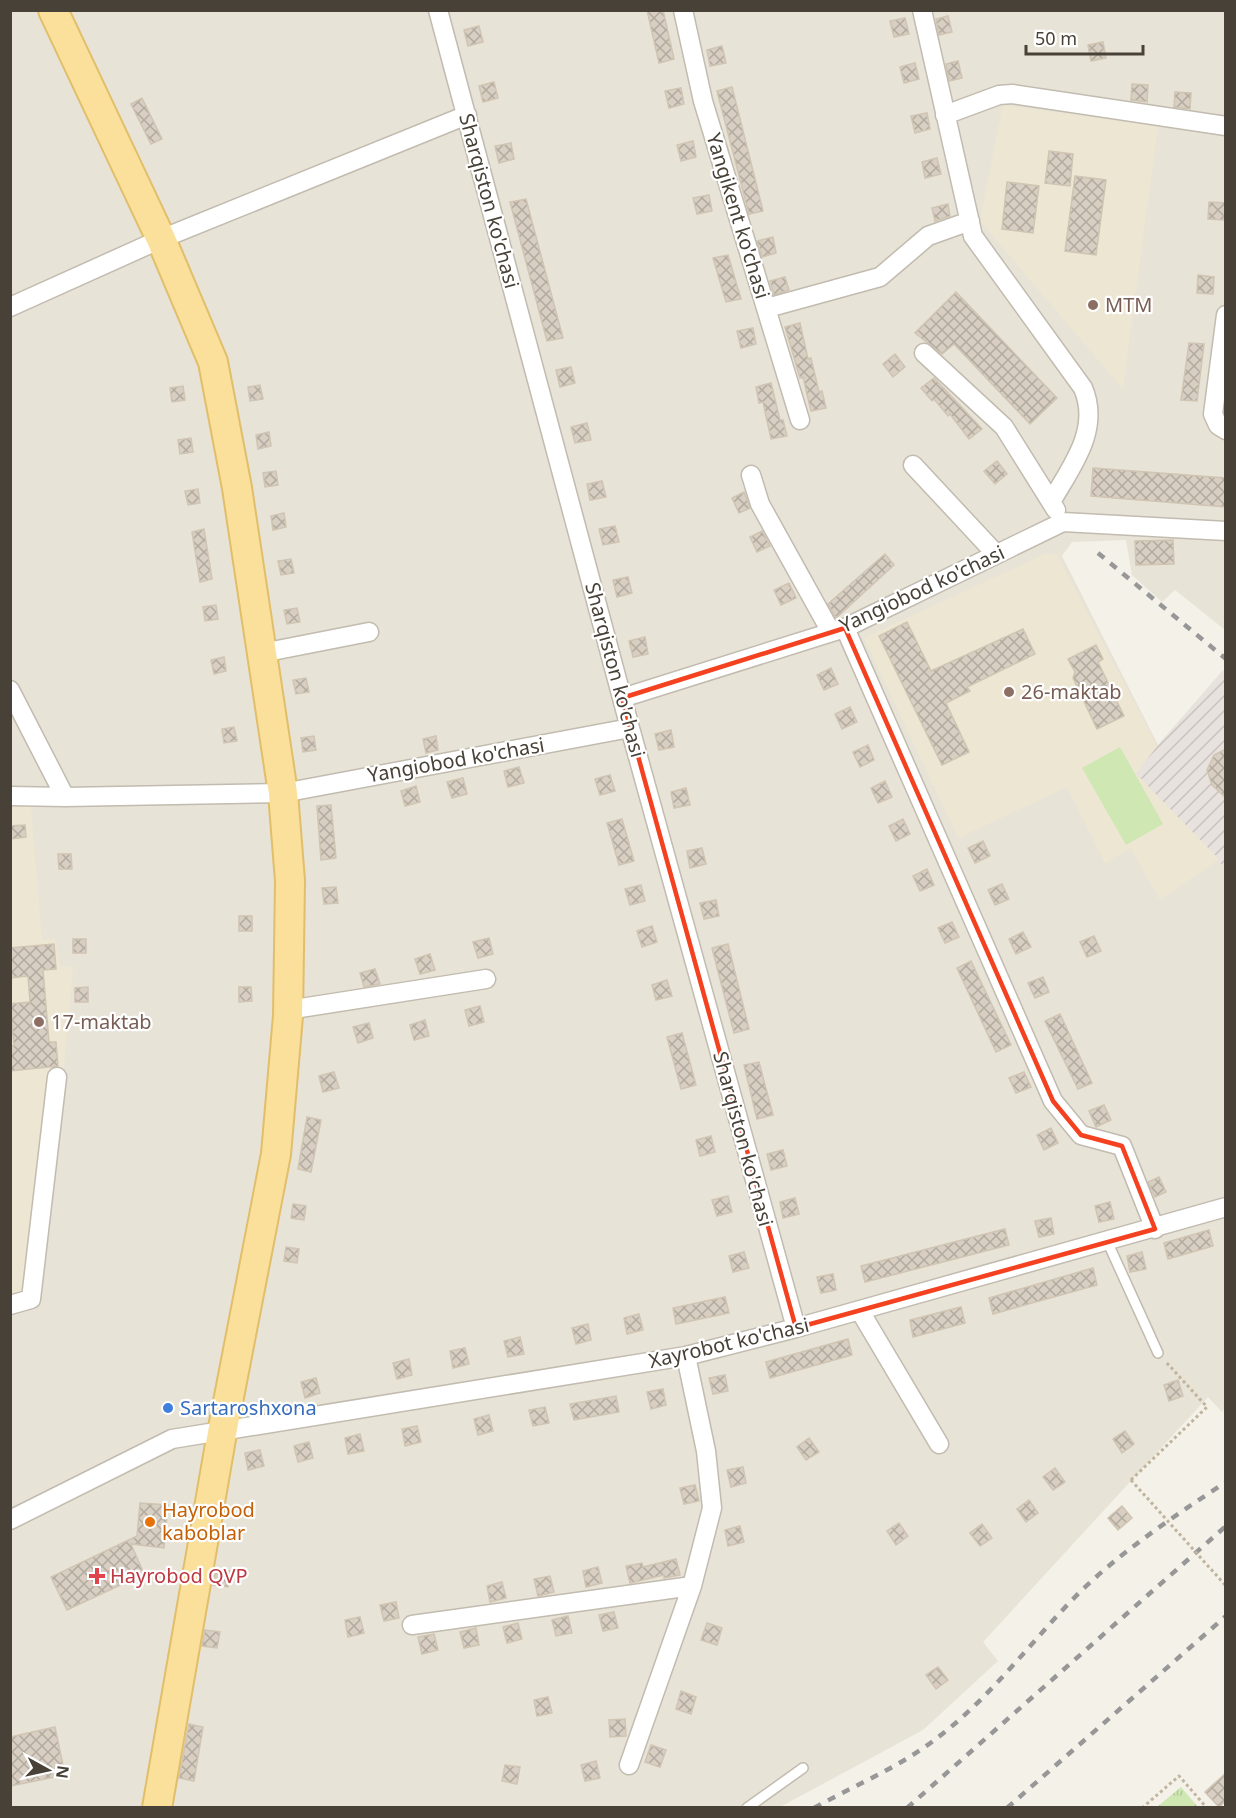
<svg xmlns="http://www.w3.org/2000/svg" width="1236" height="1818" font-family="'Noto Sans',sans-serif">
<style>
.residential{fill:#e8e3d7}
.industrial{fill:url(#industrial-furrows)}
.education{fill:#ede6d3}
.grass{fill:url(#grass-tufts)}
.pitch{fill:#cfe7b3}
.building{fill:url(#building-cross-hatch);stroke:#d0c4b2;stroke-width:1.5}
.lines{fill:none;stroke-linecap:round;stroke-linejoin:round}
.lane-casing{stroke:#c2bbaf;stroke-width:12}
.street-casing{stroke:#c2bbaf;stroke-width:21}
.primary-casing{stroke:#e1be6a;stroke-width:32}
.path{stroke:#c1b49d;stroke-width:3;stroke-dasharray:3 3;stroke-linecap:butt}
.lane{stroke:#fff;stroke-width:9}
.street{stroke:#fff;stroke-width:18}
.primary{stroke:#fbe09b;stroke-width:28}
.rail{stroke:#979797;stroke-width:4.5;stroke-dasharray:8 8;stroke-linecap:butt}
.path-bridge{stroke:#c1b49d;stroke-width:3;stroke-dasharray:3 3;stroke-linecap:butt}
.marked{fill:none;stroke:#f44120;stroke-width:4.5;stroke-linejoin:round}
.education-dot{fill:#8d6e63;stroke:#fff;stroke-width:2}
.shop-dot{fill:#3f7fe0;stroke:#fff;stroke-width:2}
.food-dot{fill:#e8710a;stroke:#fff;stroke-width:2}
.health-dot{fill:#e0444e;stroke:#fff;stroke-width:2}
.labels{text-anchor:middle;stroke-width:4.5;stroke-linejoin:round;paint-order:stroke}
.street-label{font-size:20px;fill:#474137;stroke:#fff}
.education-label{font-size:20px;fill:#785e54;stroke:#fff;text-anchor:start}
.shop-label{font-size:20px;fill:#366cbe;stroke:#fff;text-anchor:start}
.food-label{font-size:20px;fill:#c56008;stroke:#fff;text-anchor:start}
.health-label{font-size:20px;fill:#be3a42;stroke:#fff;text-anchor:start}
</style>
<defs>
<pattern id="industrial-furrows" width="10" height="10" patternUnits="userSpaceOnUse" patternTransform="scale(1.5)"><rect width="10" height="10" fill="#e7e2dd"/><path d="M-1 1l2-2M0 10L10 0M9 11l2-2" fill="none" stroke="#c8c3be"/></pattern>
<pattern id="grass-tufts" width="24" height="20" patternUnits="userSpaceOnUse" patternTransform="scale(1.5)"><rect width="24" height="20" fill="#cfe7b3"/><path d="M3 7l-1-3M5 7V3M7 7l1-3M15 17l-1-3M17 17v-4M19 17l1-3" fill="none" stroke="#b3c79b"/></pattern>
<pattern id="building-cross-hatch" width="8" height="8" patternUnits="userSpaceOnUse" patternTransform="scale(1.5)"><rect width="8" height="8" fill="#d8cfc2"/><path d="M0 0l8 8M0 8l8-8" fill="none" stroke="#b1aa9e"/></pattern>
</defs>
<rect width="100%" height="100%" fill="#f4f1e9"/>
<path class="residential" d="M11,11H1225V630L1175,590L1162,602L1132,575L1126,540L1072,542L1062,556L1158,745L1223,670L1225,672V1408L1222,1412L1208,1397L983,1642L998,1661L923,1730L780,1807L11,1808Z"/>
<path class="industrial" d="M1225,670V868L1136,773L1157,746Z"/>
<path class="education" d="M1003,105L1158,126L1123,389L980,221Z
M1045,554L1057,555L1157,746L1136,774L1219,859L1160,900L1131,848L1105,863L1067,787L958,838L864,638Z
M10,806H31L42,940L55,938L60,966L73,967L63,1078L52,1077L22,1290L11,1298Z"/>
<path class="grass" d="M1181,1787L1198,1807H1157Z"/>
<path class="pitch" d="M1120,747L1163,824L1126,845L1082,768Z"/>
<path class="building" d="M647,10H663L674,59L659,63Z
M948,16L952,32L939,35L936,19Z
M905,18L909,34L894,37L890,21Z
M479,26L483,42L468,46L464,30Z
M1103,42L1106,58L1091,61L1088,45Z
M722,46L726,63L710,66L707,50Z
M958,61L962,78L949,81L946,64Z
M915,63L919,79L904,83L900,67Z
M494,82L498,98L483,102L479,86Z
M1132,84L1148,85L1147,102L1131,100Z
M732,87L763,211L749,214L717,91Z
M681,88L684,104L669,108L665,91Z
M1175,92L1191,93L1190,109L1174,107Z
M142,98L162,139L151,144L131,104Z
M927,113L930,129L915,133L911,116Z
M693,141L696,157L681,161L677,145Z
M511,143L514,159L499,163L495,146Z
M1049,151L1073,154L1070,186L1045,183Z
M937,158L941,174L925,178L922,162Z
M1075,176L1106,180L1096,255L1065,251Z
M1007,182L1039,186L1033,233L1002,229Z
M709,195L712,211L697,214L693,198Z
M526,199L563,338L547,341L510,202Z
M1209,202L1225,203L1224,220L1208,219Z
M948,204L950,216L935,221L932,208Z
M773,237L776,253L762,257L757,241Z
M728,255L741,299L726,302L713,258Z
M1198,275L1214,277L1213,294L1197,293Z
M785,277L789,290L774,295L770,281Z
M956,292L1057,398L1030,424L954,344L942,354L915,333Z
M800,323L808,359L811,358L819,392L822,391L826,408L811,411L803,377L800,378L785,327Z
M753,328L756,344L741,348L737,331Z
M1189,343L1204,344L1197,401L1181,400Z
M895,354L905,367L893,377L883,364Z
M571,367L575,383L560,387L556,370Z
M934,378L982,429L969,439L950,414L948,416L934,399L932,401L921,388Z
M771,383L780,420H783L787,436L771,439L763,402L759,403L756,387Z
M260,385L263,399L250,401L248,387Z
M183,386L185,400L172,402L170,388Z
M587,423L591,440L575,443L571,427Z
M269,432L271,446L258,449L256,435Z
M191,438L193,452L180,454L178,440Z
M997,461L1007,474L995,484L984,471Z
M1093,468L1226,478V507L1091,496Z
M276,471L278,485L265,487L263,473Z
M602,481L606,497L590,500L587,484Z
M198,489L200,503L188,505L185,491Z
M744,492L750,508L739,513L732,498Z
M284,513L286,527L273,530L271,516Z
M615,526L619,542L603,545L599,529Z
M204,529L212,579L200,582L192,532Z
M762,531L770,546L757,552L750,537Z
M1173,540L1174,564L1136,565L1135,541Z
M885,554L894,565L836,618L828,604Z
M291,559L294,573L281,575L278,561Z
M628,577L632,593L617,597L613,580Z
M789,583L796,598L781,605L774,590Z
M216,605L218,619L205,621L203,607Z
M297,608L300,622L287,624L284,610Z
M907,622L931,671L1023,629L1035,654L967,687L970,691L946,703L969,752L942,765L879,636Z
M645,637L648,654L633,657L629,641Z
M1096,645L1103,659L1098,662L1124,716L1097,729L1073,678L1075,672L1068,659Z
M224,657L226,671L214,674L211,660Z
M831,668L838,684L824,690L817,675Z
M306,678L309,692L296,694L293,680Z
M850,707L857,722L842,729L835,714Z
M234,727L237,741L224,743L222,729Z
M671,730L674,747L659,750L655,734Z
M314,736L316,750L303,752L301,738Z
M436,736L438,750L426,753L423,739Z
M868,745L874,760L860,767L853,752Z
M1226,749V798L1212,785L1207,770L1214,755Z
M519,767L524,783L508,787L504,771Z
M610,775L615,791L600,795L595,779Z
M463,778L467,794L452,798L447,782Z
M885,781L892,797L878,803L871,788Z
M416,786L420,802L405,806L401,791Z
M686,788L690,805L674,808L671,792Z
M331,805L336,858L321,860L317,806Z
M622,819L634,861L619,865L607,823Z
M903,819L910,834L896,841L889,826Z
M25,825L26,837L10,839V826Z
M983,841L990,856L975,863L968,848Z
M702,848L706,864L690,868L687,851Z
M58,854H71L72,869H59Z
M927,869L934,885L920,891L913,876Z
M1002,884L1009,899L995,905L988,890Z
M641,885L645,901L630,905L625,889Z
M336,887L338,903L324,904L322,888Z
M716,900L719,916L704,919L700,903Z
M239,916H252V931H239Z
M952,922L959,937L945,943L938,928Z
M652,926L657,942L642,947L637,931Z
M1023,932L1031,947L1016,954L1009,939Z
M1094,936L1101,951L1087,957L1080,942Z
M489,938L493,954L478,958L473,942Z
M73,939H86V953H73Z
M54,944L56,969L43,970L49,1042H56L58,1066L10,1071V1046H14L10,1004L30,1002L28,976L10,978V948Z
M728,944L749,1029L734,1033L712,948Z
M430,954L435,970L420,974L415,959Z
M971,961L1011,1045L996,1052L957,968Z
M375,969L380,984L364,987L360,973Z
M1043,977L1049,992L1035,998L1028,983Z
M667,980L672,996L656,1000L652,985Z
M88,987V1002H75V988Z
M239,987H251L252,1001L239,1002Z
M480,1006L484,1022L469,1026L465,1010Z
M1060,1014L1092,1083L1078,1089L1045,1021Z
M425,1020L429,1036L414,1040L410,1025Z
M369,1023L373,1038L358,1043L353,1027Z
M682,1033L696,1085L681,1089L667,1037Z
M759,1062L773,1115L757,1119L744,1065Z
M334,1072L339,1088L323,1092L319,1076Z
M1024,1072L1031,1087L1016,1093L1009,1078Z
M1104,1105L1111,1120L1096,1127L1089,1111Z
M307,1117L321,1120L311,1172L298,1169Z
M1051,1128L1058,1143L1044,1150L1037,1135Z
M711,1136L715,1152L700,1156L696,1140Z
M783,1150L787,1166L771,1170L767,1154Z
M1159,1177L1166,1192L1155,1197L1148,1182Z
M728,1196L732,1212L717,1216L712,1200Z
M795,1198L799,1214L783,1218L780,1202Z
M1110,1202L1114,1219L1099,1222L1095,1206Z
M293,1204L306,1206L304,1220L291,1218Z
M1051,1218L1054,1234L1039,1237L1035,1221Z
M1005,1229L1009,1245L865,1282L861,1266Z
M1209,1230L1213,1246L1168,1259L1164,1243Z
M286,1247L299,1249L297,1263L284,1261Z
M744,1252L749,1268L733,1272L729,1256Z
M1142,1252L1146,1269L1130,1272L1127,1256Z
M1093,1268L1097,1285L993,1314L989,1298Z
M833,1274L836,1290L821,1293L817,1277Z
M725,1297L729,1313L676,1324L673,1308Z
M961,1307L965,1323L913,1337L910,1320Z
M639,1314L643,1330L627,1334L624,1318Z
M588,1324L591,1340L576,1344L572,1328Z
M520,1337L524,1354L508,1357L504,1341Z
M848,1339L852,1355L770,1378L766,1362Z
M465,1348L469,1364L453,1368L450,1351Z
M409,1359L412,1375L397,1379L393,1363Z
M725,1375L728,1391L713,1394L709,1378Z
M316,1378L320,1393L305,1398L301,1382Z
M1178,1380L1183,1396L1169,1401L1164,1385Z
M663,1389L666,1405L651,1409L647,1392Z
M616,1396L619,1412L574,1420L570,1404Z
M545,1407L549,1423L533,1426L529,1410Z
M489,1415L493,1431L478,1435L474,1419Z
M417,1426L421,1442L405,1446L402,1429Z
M1125,1431L1134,1444L1122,1453L1113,1439Z
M360,1434L364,1451L348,1454L345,1438Z
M809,1438L819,1452L806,1460L797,1447Z
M309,1442L313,1458L298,1462L294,1446Z
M260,1450L264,1466L248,1470L245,1453Z
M743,1467L746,1483L731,1487L727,1470Z
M1055,1468L1065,1482L1053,1490L1043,1477Z
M695,1485L699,1501L684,1504L680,1488Z
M1029,1500L1038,1513L1026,1522L1017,1509Z
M140,1503L168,1505L164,1548L131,1544L144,1574L67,1610L51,1577L137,1536Z
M1122,1506L1132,1518L1118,1530L1108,1518Z
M899,1523L908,1536L896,1545L887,1531Z
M982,1524L992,1538L980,1546L970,1533Z
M740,1526L744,1542L728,1546L725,1530Z
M676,1559L680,1575L664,1578V1575L630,1583L626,1566L642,1563L643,1567Z
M598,1567L602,1583L586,1587L583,1571Z
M216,1569L230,1571L228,1587L213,1585Z
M550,1576L554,1592L538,1596L534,1579Z
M502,1582L506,1598L490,1602L487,1586Z
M396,1602L399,1618L384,1621L380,1605Z
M614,1612L618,1628L603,1631L599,1615Z
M568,1616L572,1633L556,1636L552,1620Z
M360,1617L364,1633L348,1637L345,1620Z
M518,1623L522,1639L507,1643L503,1627Z
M707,1623L722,1628L717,1645L701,1640Z
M476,1628L479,1645L464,1648L460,1632Z
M205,1630L220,1632L217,1648L202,1646Z
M434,1634L438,1650L422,1654L418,1637Z
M938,1667L948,1680L936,1689L926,1675Z
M681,1691L696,1697L691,1714L676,1709Z
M548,1697L552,1713L537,1716L534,1700Z
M625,1719L626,1736L610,1737L609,1720Z
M189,1724L203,1727L194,1781L179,1778Z
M55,1727L65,1775L10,1786V1737Z
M651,1745L666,1750L660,1767L645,1762Z
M596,1761L600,1778L585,1781L581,1765Z
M505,1765L520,1767L517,1784L502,1781Z
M1226,1773V1801L1219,1807L1205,1792Z"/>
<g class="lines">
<g class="lane-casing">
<path id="lane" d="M1107,1241L1158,1353
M747,1808L803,1768"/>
</g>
<g class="street-casing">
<path id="street" d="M438,10L630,728L796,1328
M683,10L703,101L800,420
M922,10L973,236L1083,388C1101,430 1071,467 1051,502
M945,115L999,95L1012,94L1226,126
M10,307L161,239L467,115
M767,308L880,277L928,236L970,221
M1226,315L1213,414L1218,425L1226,430
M924,353L1004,427L1056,510
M913,465L996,554
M751,475L760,504L831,632
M845,628L1053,1101L1081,1135L1122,1146L1155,1229
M262,653L369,632
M10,690L65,797L283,793L630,728
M622,698L845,628L1063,522L1226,531
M10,796L65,797
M288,1010L486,979
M10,1305L31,1299L57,1077
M860,1311L939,1444
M10,1520L172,1439L686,1356L796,1328L1226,1207
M412,1625L692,1586
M629,1765L692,1586L712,1508L706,1451L686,1356"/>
</g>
<g class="primary-casing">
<path id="primary" d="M53,10L161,239L213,362L237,488L283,793L290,881L288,1016L276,1154L222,1433L157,1808"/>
</g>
<path class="path" d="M1131,1480L1207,1407L1166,1362
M1142,1808L1179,1776L1207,1808"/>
<use href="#lane" class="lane"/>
<use href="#street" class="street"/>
<use href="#primary" class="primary"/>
<path class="rail" d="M1098,553L1226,659
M814,1808C855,1785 900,1767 937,1738C993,1696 1033,1638 1083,1589C1126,1548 1176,1515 1226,1482
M907,1808L1226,1526
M1007,1808L1226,1616"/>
<path class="path-bridge" d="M1131,1480L1226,1586"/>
</g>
<path class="marked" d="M845,628L1053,1101L1081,1135L1122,1146L1155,1229L796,1328L622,698Z"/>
<g class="education-dot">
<circle cx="1093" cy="305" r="6"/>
<circle cx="1009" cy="692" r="6"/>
<circle cx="39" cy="1022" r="6"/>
</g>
<circle class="shop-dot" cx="168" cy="1408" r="6"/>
<circle class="food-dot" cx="150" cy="1522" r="6"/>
<path class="health-dot" d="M94 1567h6v6h6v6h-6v6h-6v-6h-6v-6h6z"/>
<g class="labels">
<g class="street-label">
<text transform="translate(489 201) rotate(75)" y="7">Sharqiston ko'chasi</text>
<text transform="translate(738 216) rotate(73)" y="7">Yangikent ko'chasi</text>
<text transform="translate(922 589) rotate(-25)" y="7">Yangiobod ko'chasi</text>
<text transform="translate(615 670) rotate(75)" y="7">Sharqiston ko'chasi</text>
<text transform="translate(456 760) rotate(-10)" y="7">Yangiobod ko'chasi</text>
<text transform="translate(743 1139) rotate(75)" y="7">Sharqiston ko'chasi</text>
<text transform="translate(729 1343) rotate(-13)" y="7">Xayrobot ko'chasi</text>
</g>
<g class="education-label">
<text x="1105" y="312">MTM</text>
<text x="1021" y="699">26-maktab</text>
<text x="51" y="1029">17-maktab</text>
</g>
<g class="shop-label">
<text x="180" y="1415">Sartaroshxona</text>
</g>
<g class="food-label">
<text x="162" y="1517">Hayrobod<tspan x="162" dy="23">kaboblar</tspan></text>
</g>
<g class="health-label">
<text x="110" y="1583">Hayrobod QVP</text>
</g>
</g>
<rect width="1236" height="1818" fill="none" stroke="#474137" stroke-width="24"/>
<g transform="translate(48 1770) rotate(98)" stroke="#ffffff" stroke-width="4.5" paint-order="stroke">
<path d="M0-4.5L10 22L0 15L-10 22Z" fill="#474137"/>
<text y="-9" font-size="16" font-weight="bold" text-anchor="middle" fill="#474137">N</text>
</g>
<path d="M1026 45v9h117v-9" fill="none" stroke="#474137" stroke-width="3"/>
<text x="1035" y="45" font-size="18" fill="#474137" stroke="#ffffff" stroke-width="4.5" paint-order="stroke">50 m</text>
</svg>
